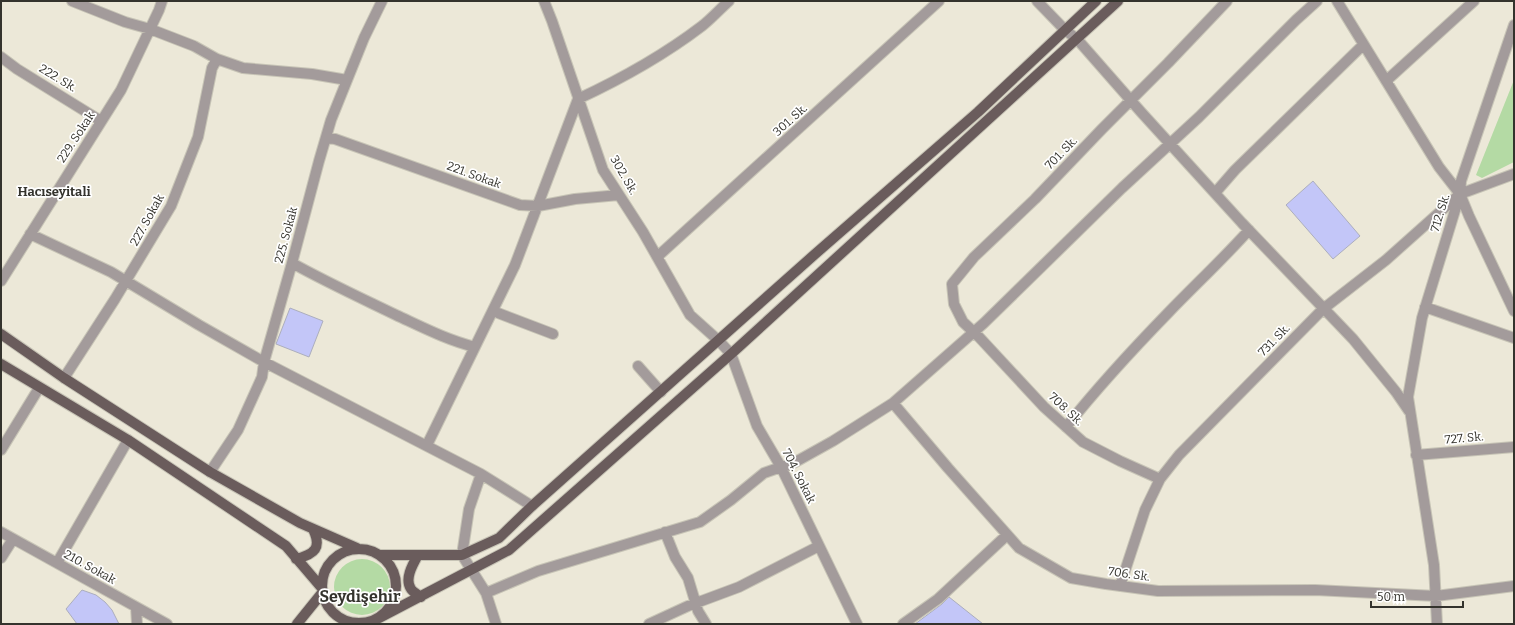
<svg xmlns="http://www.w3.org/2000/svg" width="1515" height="625" font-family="Bitter,serif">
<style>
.green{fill:#b4daa4}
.building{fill:#c3c6f8;stroke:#acaebd}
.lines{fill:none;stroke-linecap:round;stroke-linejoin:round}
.minor-casing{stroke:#c7c4b6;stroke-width:12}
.major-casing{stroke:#c7c4b6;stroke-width:12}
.minor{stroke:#a39b9b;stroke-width:10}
.major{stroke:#6a5c5c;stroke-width:10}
.labels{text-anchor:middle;stroke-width:3.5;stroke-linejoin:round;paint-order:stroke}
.street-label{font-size:12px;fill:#34332d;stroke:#fff}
.neighbourhood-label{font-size:13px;font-weight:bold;fill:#34332d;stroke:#fff}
.district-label{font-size:16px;font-weight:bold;fill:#34332d;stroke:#fff}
</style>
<rect width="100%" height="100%" fill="#ece8d8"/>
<path class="green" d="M1514,80V162L1482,178L1476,175Z
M334 587a28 28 0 1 1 56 0a28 28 0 1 1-56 0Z"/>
<path class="building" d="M1313,181L1360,236L1333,259L1286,205Z
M290,308L323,321L309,357L276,344Z
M82,590L96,595L105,602L112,610L119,624H77L66,609Z
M949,597L983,624H915L942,604Z"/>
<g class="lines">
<g class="minor-casing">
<path id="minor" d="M72,1L125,22L150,29L194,46L217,59L243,68L312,74L347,80
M544,1L552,21L603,170L643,232L690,315L719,341L731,354L757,426L781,467L857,624
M1037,1L1065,30L1077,39L1141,112L1242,223L1353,339L1396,392L1409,411
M1337,1L1439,167L1460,194L1469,216L1514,311
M1,57L17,69L101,121
M1386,81L1474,1
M326,138L335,139L520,205L538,206L575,199L619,195
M1215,193L1235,170L1363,45
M30,234L111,272L199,325L264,362L481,474L532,506
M657,257L939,1
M292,263C326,282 361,298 396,315C422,327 447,340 475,347
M1,281L121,90L159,10L162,1
M1425,307L1514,338
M498,313L553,334
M638,366L661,392
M64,378L115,299L171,206L198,137L212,68L217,59
M893,403L948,468L1019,548L1071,578L1106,584L1158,591L1315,590L1436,596L1514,586
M1066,427C1098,387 1133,349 1168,313C1195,285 1223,259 1249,230
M427,445L515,265L578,99C621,79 664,55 702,26C711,19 720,9 729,1
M1,450L39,388
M1416,455L1514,447
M210,472L238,430L262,377L264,362L292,263L319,161L331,120L364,38L382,1
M481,474L469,509L462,555L486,593L496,624
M1160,479L1120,461L1083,442L1044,407L979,337L963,322L954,304L952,284L974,257L1035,199L1102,129L1168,63L1227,1
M1,532L167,624
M665,532L675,557L688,578L698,611L706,624
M1,558L13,539
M57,563L128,440
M1120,586L1145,510L1160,479L1179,455L1323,309L1386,260L1460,194L1514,174
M486,593L538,571L700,522L731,500L764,473L781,467L790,465L833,441L893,403L984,323L1122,188L1199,117L1296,20L1317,1
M136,607L137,624
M649,624L688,606L739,587L819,546
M903,624L938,599L1007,535
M1437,624L1434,565L1408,397L1422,318L1460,194L1461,181L1514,25"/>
</g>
<g class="major-casing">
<path id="major" d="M1,334L64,378L210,472L300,523L357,548
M1,364L128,440L286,546L321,587
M322 586a37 37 0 1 1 74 0a37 37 0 1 1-74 0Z
M381,555H462L499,538L532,506L814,255L978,112L1096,1
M418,555C413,564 404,579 411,589C413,592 417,594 421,597
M296,559C315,554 322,548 313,529
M379,618L509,550L731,354L1118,1
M297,624L322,593"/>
</g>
<use href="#minor" class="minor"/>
<use href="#major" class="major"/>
</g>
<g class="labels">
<g class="street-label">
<text transform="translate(58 78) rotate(31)" y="4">222. Sk.</text>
<text transform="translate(790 120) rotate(-42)" y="4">301. Sk.</text>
<text transform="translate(76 137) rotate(-57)" y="4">229. Sokak</text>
<text transform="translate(1061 153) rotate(-46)" y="4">701. Sk.</text>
<text transform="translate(474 175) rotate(20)" y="4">221. Sokak</text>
<text transform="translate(624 175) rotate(60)" y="4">302. Sk.</text>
<text transform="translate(1440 213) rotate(-73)" y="4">712. Sk.</text>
<text transform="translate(147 220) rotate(-61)" y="4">227. Sokak</text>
<text transform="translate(286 235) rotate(-75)" y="4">225. Sokak</text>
<text transform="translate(1274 340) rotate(-46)" y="4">731. Sk.</text>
<text transform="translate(1066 409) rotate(43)" y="4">708. Sk.</text>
<text transform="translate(1464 438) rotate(-5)" y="4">727. Sk.</text>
<text transform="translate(799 476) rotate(63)" y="4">704. Sokak</text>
<text transform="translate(90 567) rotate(29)" y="4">210. Sokak</text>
<text transform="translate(1129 574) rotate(8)" y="4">706. Sk.</text>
</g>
<g class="neighbourhood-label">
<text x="54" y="196">Hacıseyitali</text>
</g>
<g class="district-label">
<text x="360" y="602">Seydişehir</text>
</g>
</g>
<rect width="1515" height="625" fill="none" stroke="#34332d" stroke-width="4"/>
<path d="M1371 601v6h92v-6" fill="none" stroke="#34332d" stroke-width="2"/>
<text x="1377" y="601" font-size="12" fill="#34332d" stroke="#ffffff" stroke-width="3" paint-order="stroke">50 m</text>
</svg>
